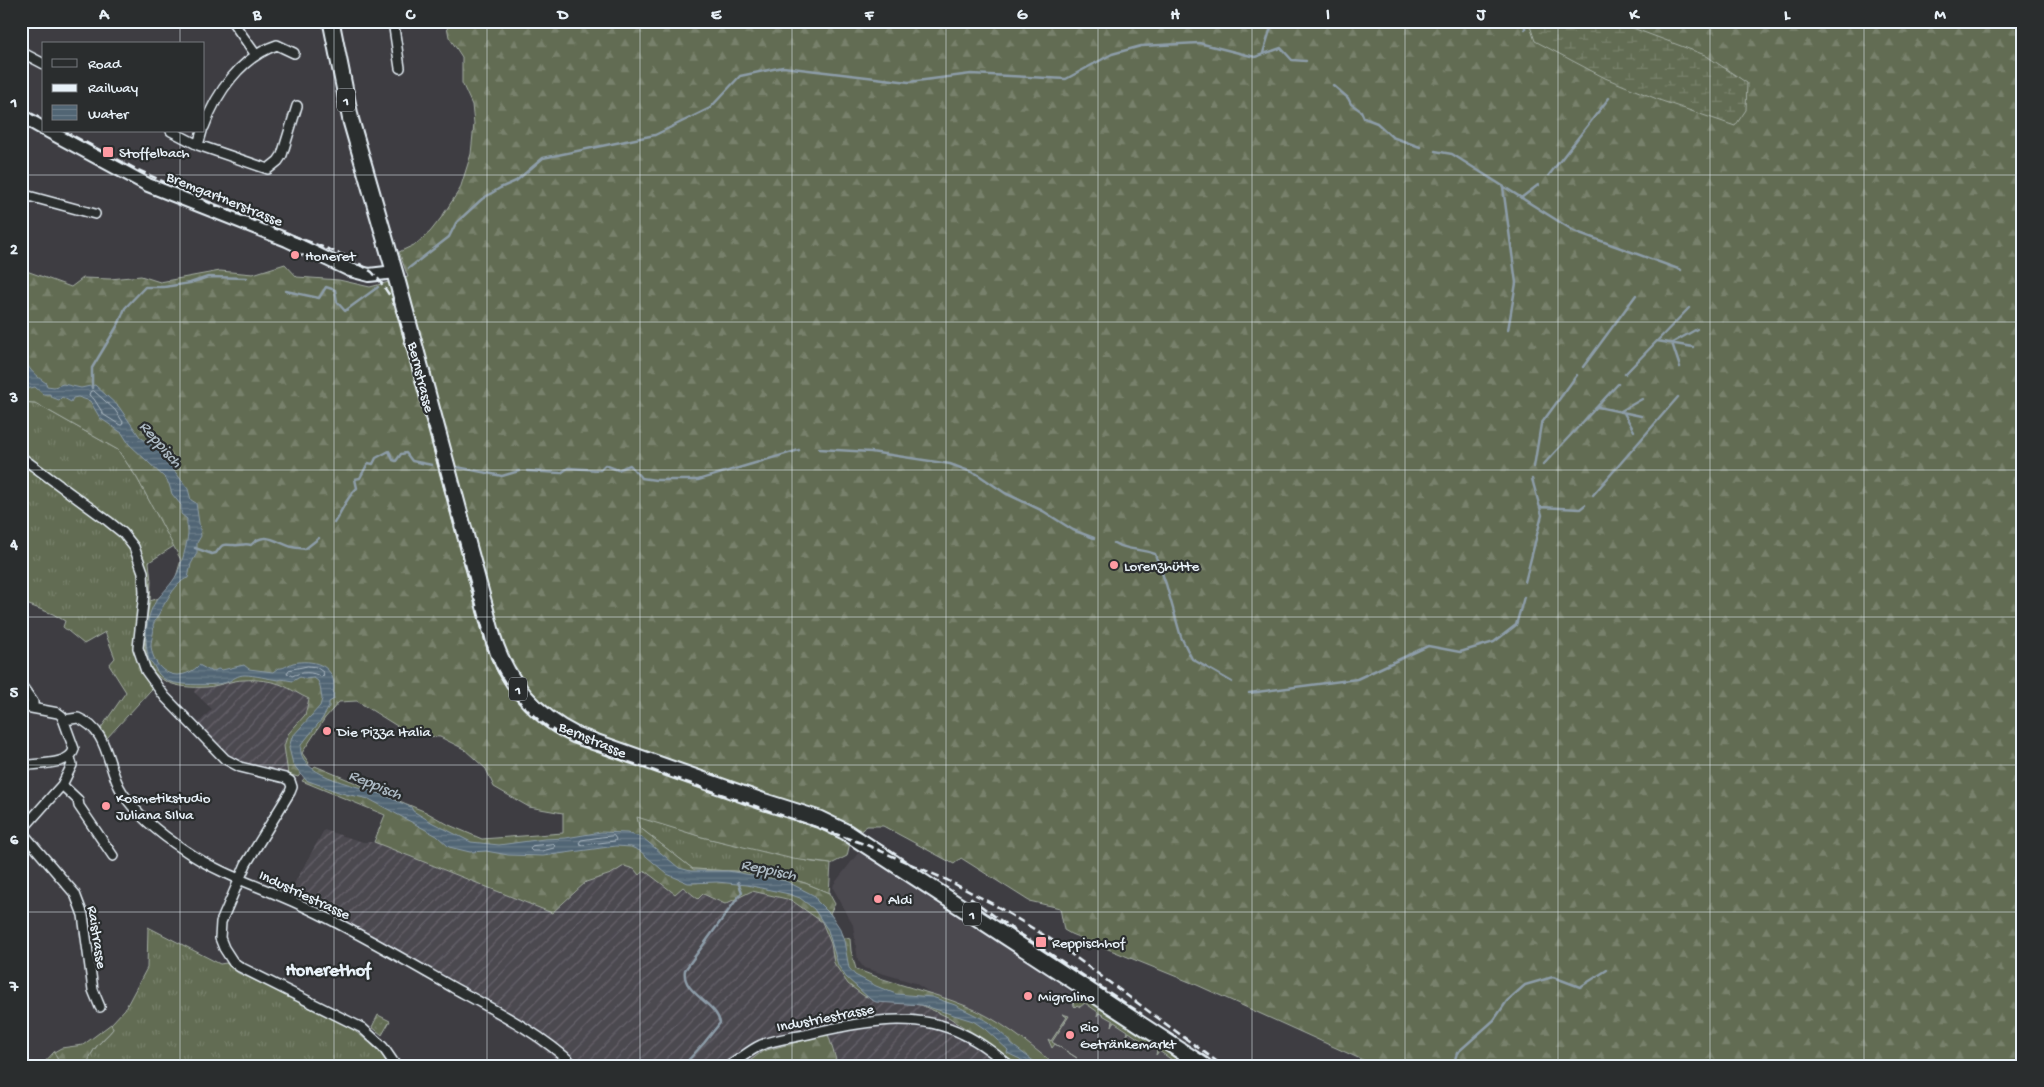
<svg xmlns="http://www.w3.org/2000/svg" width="2044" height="1087" font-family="'Gochi Hand',sans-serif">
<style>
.built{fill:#4c4850}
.industrial{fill:url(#industrial-furrows)}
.grass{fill:url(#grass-tufts);stroke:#a5aea5}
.forest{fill:url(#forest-firs);stroke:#a5aea5}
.wetland{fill:url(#wetland-marsh);stroke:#a5aea5}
.park{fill:url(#park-dots);stroke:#a5aea5}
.water{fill:url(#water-rules);stroke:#8d9da9}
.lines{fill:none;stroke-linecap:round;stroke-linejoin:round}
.shore{stroke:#acb9c3;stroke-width:1}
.stream{stroke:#8d9da9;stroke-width:2.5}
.street-casing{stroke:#e8f1f8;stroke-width:12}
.secondary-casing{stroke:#e8f1f8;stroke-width:16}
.primary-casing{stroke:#e8f1f8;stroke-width:19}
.street{stroke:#2a2d2e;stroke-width:9}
.secondary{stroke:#2a2d2e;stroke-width:12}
.primary{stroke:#2a2d2e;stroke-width:15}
.rail{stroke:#e8f1f8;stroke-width:2.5;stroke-dasharray:8 4;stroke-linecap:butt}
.grid{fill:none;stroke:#e8f1f8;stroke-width:1;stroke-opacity:0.55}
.poi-dot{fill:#ff9aa2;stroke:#2a2d2e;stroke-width:2}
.labels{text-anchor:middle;stroke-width:4.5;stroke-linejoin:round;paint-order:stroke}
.shield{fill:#2a2d2e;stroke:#afb6bb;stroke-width:1}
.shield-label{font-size:14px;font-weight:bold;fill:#e8f1f8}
.poi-label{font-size:15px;fill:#e8f1f8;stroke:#2a2d2e;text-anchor:start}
.street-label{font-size:15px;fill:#e8f1f8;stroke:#2a2d2e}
.water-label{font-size:16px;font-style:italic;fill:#acb9c3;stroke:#2a2d2e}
.quarter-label{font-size:18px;font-weight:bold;fill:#e8f1f8;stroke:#2a2d2e}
.neatline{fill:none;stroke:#e8f1f8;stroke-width:2}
.grid-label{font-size:16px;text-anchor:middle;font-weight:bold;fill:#e8f1f8}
</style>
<defs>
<pattern id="industrial-furrows" width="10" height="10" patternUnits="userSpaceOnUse" patternTransform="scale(1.25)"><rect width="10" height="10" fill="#4c4850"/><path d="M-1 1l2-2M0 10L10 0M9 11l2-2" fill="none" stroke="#66636a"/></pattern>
<pattern id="grass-tufts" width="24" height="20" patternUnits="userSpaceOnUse" patternTransform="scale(1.25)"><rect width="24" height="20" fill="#626c52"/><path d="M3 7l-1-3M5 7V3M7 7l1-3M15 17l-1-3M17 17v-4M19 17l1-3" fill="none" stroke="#78816c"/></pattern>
<pattern id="forest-firs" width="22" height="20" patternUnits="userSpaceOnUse" patternTransform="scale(1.25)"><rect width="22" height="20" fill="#626c52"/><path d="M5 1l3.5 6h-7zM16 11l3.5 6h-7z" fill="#78816c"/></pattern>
<pattern id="wetland-marsh" width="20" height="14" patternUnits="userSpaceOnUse" patternTransform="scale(1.25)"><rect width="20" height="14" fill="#626c52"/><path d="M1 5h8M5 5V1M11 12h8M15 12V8" fill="none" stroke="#78816c"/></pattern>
<pattern id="park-dots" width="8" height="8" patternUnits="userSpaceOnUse" patternTransform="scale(1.25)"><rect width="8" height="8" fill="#626c52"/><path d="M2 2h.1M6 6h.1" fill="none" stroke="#78816c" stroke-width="1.8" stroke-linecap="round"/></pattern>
<pattern id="water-rules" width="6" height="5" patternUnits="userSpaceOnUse" patternTransform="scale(1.25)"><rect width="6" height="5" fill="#516574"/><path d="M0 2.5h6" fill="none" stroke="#6a7c89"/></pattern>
</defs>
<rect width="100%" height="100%" fill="#3e3d42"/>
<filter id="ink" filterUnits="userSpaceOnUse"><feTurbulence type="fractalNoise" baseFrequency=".02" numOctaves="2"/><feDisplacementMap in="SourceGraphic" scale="10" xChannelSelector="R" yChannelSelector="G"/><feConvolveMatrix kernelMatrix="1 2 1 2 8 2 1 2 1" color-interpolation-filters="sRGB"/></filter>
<g filter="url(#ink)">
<path class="built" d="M859,852L956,916L963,917L1024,956L1084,1003L1181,1066H1056L1011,1031L979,1012L932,994L915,983L864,968L858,960L853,925L833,888L834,884Z"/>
<path class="industrial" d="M245,679L281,684L309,700L305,715L288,733L284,746L288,774L240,765L229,759L196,726L212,709L194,692L196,686L207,687Z
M324,830L363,842H374L552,913L586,882L611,874L624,866L645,871L674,893L683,887L725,904L752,891L791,901L822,922L831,944L834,963L885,1001L921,1005L950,1018L1021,1066H838L828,1034L748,1062L743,1066H564L530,1039L475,1007L483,997L309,902L289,893Z"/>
<path class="grass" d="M21,402L35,403L118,450L137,478L174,546L149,562L151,581L150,601L146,625L150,668L160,680L107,738L101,728L126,692L109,665L115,658L105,632L84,644L63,627L65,621L53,614L21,602Z
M637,816L702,837L812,862L831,864L829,893L805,883L770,873L693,869L639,827Z
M148,927L220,964L226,963L238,973C286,995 361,1021 390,1066H88C89,1049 103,1042 113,1029L111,1024L125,1009L147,968Z
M1077,999L1092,1003L1195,1066H1181L1177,1063L1173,1066L1175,1062L1159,1051L1156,1055L1157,1050L1144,1042L1141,1045L1142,1041L1129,1032L1127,1036L1128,1031L1114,1022L1112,1026L1113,1021L1099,1013L1097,1016L1098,1012L1085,1003L1080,1007L1077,1005L1075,1007L1074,1006L1073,1001Z
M1062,1014L1069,1016L1052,1042L1077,1058L1055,1044L1052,1048L1048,1039L1051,1041L1067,1017Z
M54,1052L61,1066H41Z"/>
<path class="forest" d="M446,21H2023V1066H1376L1197,985L1071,934L1064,930L1060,908L1029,901L961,858L954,864L883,826H867L851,838L847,856L831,864L793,859L702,837L637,817L639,827L693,869L770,873L805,883L829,893L835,904L830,913L843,937L850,939L851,951L856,969C892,984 932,992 966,1006C999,1019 1028,1043 1056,1066H1021L950,1018L921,1005L885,1001L864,996L848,984L834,963L831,944L822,922L791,900L752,891L725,904L703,894L698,899L683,887L675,894L645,871L639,875L634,869L624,866L611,874L586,882L552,913L374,842L385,815L302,781L315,766L426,812L449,825L482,839L563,833V813L529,807L494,787L486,769L464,749L440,737L426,736L397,726L357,701L339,702L325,718L302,753L309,763L298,777L288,774L284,746L288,734L305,715L309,699C300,695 291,689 282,685C273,681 255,679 244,680C232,680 219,686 207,687C141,691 140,654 150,601L171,594L181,560L137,478L118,450L35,403L21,402V384L23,380L21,377V269L71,287L83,278L110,279L141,276L160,282L220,271L253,274L285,264L297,277L339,280L370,287L408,277L399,252L416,244L430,232L441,218L460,189L471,154L474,124L472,105L462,83V57L449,37Z
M111,1024L113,1029C103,1041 89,1049 88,1066H61L54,1052L61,1048L83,1045Z
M828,1034L838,1066H743L763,1051Z"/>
<path class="wetland" d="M1534,21H1614L1705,55L1747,83L1746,110L1735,126L1662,101L1605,78L1535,41L1529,23Z"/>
<path class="park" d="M378,1015L390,1021L382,1035L372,1027Z"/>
<path class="water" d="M21,344C25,365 29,371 46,383L47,386L54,387L63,384L81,388L95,385L119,407L140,437L159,450L188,489L191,500L196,503L201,536L197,543V553L191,564L188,578C176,580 159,613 153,625C155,633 151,638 151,645C152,660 161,674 177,675C185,675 194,671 199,665L212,672L218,669L222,670L244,665L249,669L273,672L278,668C284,669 287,665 293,663C312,659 334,664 334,687C334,692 333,695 334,699L329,702V707L322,719L301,745C295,775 355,785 375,792C388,796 399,802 411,807L413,811L433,823L471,842L499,845L544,839L566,838L601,832L627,833L643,838L679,868L691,871H728L786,881L815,896L817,901L831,915L839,927L844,941L849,968L855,975L876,986L896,994L932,997L955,1005L989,1022L1010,1041L1011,1044L1040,1066H1025L1020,1059L1007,1053L1008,1050L985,1029L973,1021L922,1005L876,1002L870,999L846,977L838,965L828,930L814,909L800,898L789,894L747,885L717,882L688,883L667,874L640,851L631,847L616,846L543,856L508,855L486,851L470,852L449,847L437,836L369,799L341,793L306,780L293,764L289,748L292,737L320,706L322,699L320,686L318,681L314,678L305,679L300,677L293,681L281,679L279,680C269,679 254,675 245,675C237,675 234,679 227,682C216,686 176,686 166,680C155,674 156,665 149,660C144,642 145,618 156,601C163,592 172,584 177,574C182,563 187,545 188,533C188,527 186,524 187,519L181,514V505L172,494L169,484L165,478L129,444L122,433L100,418L90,401L78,397L73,398L71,402L62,397L59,400L51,397L50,394H43L35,387L26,389L24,386L25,379L21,377Z"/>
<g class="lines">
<path class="shore" d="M94,391L115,410L123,422L122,425H120L104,415L94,399L89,395L90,392Z
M308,666L316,667L323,672L324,676L321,677C313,671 301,672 292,676L287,673L289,670Z
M614,836L616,839L615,841L582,845L579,843L581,840L601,837Z
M553,844L555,846L554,848L542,851H532L530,849L532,846Z"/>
<path class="stream" d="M1525,21V29
M1263,53L1273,21
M1333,85L1348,98L1351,104L1361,111L1364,118L1377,123L1392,137L1420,147
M1435,151L1452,154L1574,231L1681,270
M1549,175L1609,98
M1503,187L1516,283L1508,330
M1521,198L1538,185
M409,268L449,237L456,223L482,199L500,188L516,181L543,158L655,135L710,108L740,76L783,67L909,82L971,74L1066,79L1112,54L1141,46L1199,43L1255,57L1281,48L1292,60L1306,61
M286,291L319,298L326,287L335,290L337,302L345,311L378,287
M1657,341L1693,347
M1583,367L1636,295
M1680,367L1672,343L1697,329
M1625,374L1689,308
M92,388V368L119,323L125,308L145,287H164L190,283L208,277L247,278
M1598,407L1641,416
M1621,411L1642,399
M1624,413L1634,431
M819,449L871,452L950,464L977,474L1005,493L1043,511L1073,530L1094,538
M1543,465L1618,384
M457,467L502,476L519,471
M1534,467L1541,424L1577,375
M527,471L561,473L568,468L600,470L605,465L618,470L630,465L641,478L656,480H698L799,450
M1593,495L1678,397
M1540,507L1580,509L1585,505
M334,523C342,511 346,498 357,488L355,479L360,478L368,463L373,464L376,458L389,451L393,460L396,461L401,454L406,453L412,461L432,465
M1114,543C1125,550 1142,549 1155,554L1166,584L1181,637L1192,659L1232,682
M195,548L212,554L216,553C224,542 222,545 234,545C240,546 244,543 251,545C265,530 277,543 292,547C296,548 301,548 305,549L319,538
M1525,582L1542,515L1532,479
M1249,693L1357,679L1428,646L1460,652L1494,642L1516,625L1524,597
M683,1066L704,1043L720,1023C716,1002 681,993 685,970L742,892L738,882
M1453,1066L1457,1053L1494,1020L1507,1001L1525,985L1553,977L1580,987L1607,970"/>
<g class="street-casing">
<path id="street" d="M123,21H138
M232,21L256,55
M393,21L400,68
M21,52L44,64
M204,127C216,93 241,57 277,45L294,53
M171,131L198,145L268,169L278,161L282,155L297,106
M198,145L202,131
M21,194L95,214
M21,457L108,521L123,533L134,547L143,572L144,593L138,648L146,671L165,697L225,759L240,767L285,778L290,781L292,787L290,792L246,864L221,922L220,938L224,948L233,962L240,967L362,1028L383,1047L396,1066
M21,685L33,702V707
M21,706L58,713L62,716L74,749C70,766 36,763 21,766
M64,720L78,718C110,731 106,767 122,792C137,816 163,836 186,851C222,876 266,888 305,907C356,931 405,960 454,988C496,1011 540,1033 575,1066
M62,785L78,800L79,806L113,856
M21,831L75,894L83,915L93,990L100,1007
M21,831L62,785L72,765L70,758
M729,1066C740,1059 750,1050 761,1045C779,1038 799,1037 817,1032C865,1021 917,1011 963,1034C980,1042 995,1054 1010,1066"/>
</g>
<g class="secondary-casing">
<path id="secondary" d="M21,116L44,129
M48,131L148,185L287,240L350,270L369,275L395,272"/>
</g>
<g class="primary-casing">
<path id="primary" d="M331,21L351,121L398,284L493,638C507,682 534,715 575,735L762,801L819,819L846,832L1204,1066"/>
</g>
<use href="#street" class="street"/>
<use href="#secondary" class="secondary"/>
<use href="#primary" class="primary"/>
<path class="rail" d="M21,108L44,120
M64,131L134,168L212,204L351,258L372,272L380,281L392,299L400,322L488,650C506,695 536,725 580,745L867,845L947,880L993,904L1052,940L1223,1066
M970,898L1008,926L1142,1014"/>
</g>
</g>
<path class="grid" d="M180,21V44M334,21V1066M487,21V1066M640,21V1066M792,21V1066M946,21V1066M1098,21V1066M1252,21V1066M1405,21V1066M1558,21V1066M1710,21V1066M1864,21V1066M180,131V1066M21,175H2023M21,322H2023M21,470H2023M21,617H2023M21,765H2023M21,912H2023"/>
<g class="poi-dot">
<rect x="102" y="146" width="12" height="12" rx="2.5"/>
<circle cx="295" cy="255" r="5"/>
<circle cx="1114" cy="565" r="5"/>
<circle cx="327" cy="731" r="5"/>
<circle cx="106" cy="806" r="5"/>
<circle cx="878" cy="899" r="5"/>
<rect x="1035" y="936" width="12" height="12" rx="2.5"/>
<circle cx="1028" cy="996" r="5"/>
<circle cx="1070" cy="1035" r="5"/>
</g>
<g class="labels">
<g class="shield">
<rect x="337" y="88.5" width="18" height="23" rx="4"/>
<rect x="509" y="677.5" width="18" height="23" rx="4"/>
<rect x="963" y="902.5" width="18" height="23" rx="4"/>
</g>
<g class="shield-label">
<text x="346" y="105">1</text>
<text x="518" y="694">1</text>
<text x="972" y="919">1</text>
</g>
<g class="poi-label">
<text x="119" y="157">Stoffelbach</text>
<text x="305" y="260">Honeret</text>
<text x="1124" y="570">Lorenzhütte</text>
<text x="337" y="736">Die Pizza Italia</text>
<text x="116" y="802">Kosmetikstudio<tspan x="116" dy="17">Juliana SIlva</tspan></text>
<text x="888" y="904">Aldi</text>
<text x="1052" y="947">Reppischhof</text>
<text x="1038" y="1001">Migrolino</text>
<text x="1080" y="1031">Rio<tspan x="1080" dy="17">Getränkemarkt</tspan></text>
</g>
<g class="street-label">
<text transform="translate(225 198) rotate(22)" y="5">Bremgartnerstrasse</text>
<text transform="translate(422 377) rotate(76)" y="5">Bernstrasse</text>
<text transform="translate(593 739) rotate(23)" y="5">Bernstrasse</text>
<text transform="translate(305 894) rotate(25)" y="5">Industriestrasse</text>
<text transform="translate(98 937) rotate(81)" y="5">Raistrasse</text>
<text transform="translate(825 1017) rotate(-11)" y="5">Industriestrasse</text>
</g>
<g class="water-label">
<text transform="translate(162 443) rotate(49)" y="6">Reppisch</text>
<text transform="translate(376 783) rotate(23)" y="6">Reppisch</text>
<text transform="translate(769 868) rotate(12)" y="6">Reppisch</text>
</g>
<g class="quarter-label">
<text x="328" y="975">Honerethof</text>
</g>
</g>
<rect width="2044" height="1087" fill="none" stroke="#2a2d2e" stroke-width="55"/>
<rect x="42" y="42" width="162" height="90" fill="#2a2d2e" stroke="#767b7f"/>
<rect x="52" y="59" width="25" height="8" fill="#2a2d2e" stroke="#767b7f"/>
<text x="88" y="68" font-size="15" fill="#e8f1f8">Road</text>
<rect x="52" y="84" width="25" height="8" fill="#e8f1f8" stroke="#767b7f"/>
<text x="88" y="92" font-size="15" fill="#e8f1f8">Railway</text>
<rect x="52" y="105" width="25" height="15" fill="url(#water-rules)" stroke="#767b7f"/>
<text x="88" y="118" font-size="15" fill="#e8f1f8">Water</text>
<rect x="28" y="28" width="1988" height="1032" class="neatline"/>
<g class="grid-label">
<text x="104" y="19">A</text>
<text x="257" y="19">B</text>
<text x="410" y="19">C</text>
<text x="563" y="19">D</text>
<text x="716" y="19">E</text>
<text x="869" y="19">F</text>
<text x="1022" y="19">G</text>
<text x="1175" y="19">H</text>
<text x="1328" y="19">I</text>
<text x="1481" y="19">J</text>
<text x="1634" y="19">K</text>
<text x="1787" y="19">L</text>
<text x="1940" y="19">M</text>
<text x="14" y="107">1</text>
<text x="14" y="254">2</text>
<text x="14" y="402">3</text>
<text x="14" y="549">4</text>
<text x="14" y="697">5</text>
<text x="14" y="844">6</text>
<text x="14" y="991">7</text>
</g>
</svg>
